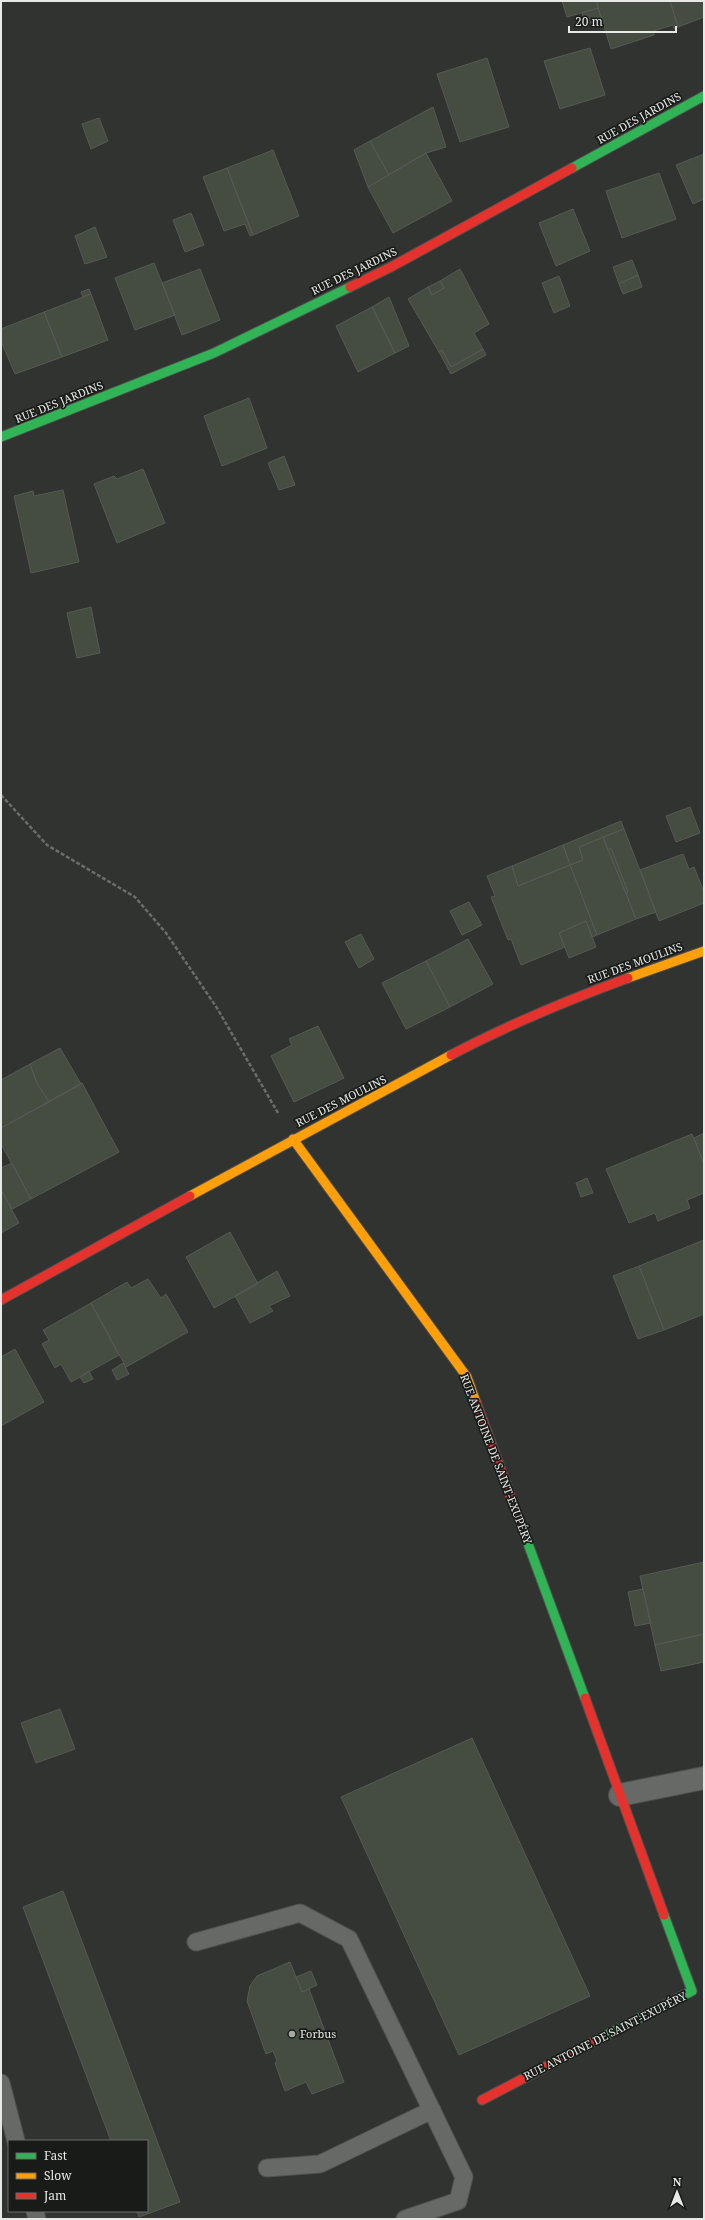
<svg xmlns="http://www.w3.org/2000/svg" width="705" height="2220" font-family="'Noto Serif',serif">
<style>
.building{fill:#454c40;stroke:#575956}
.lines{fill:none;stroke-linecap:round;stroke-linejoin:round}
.lane-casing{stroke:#4f504e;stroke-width:19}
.street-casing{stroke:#4f504e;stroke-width:24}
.fast-casing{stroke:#4f504e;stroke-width:11}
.slow-casing{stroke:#4f504e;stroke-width:11}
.jam-casing{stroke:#4f504e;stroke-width:11}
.path{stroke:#6c6d6b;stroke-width:2.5;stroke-dasharray:4 2;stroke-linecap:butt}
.lane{stroke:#676966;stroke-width:17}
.street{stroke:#676966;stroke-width:22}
.fast{stroke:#30b455;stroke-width:9}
.slow{stroke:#ff9f0a;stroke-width:9}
.jam{stroke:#e5322d;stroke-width:9}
.poi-dot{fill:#a7a9a6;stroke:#191b19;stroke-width:1.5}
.labels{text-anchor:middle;stroke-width:3.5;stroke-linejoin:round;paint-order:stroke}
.street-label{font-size:11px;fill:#e6e9e5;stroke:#191b19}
.poi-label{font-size:11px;fill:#e6e9e5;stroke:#191b19;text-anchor:start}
</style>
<rect width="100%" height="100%" fill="#313330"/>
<path class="building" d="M562,1H596L598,8L567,17Z
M596,1H670L678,27L674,29L673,25L653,31L654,35L611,49Z
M670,1H704V17L678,27Z
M598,8L602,20L585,24L582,13Z
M590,48L605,95L560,109L544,61Z
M487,58L509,127L460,142L437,74Z
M433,107L446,147L426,153L389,175L370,141Z
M99,118L108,141L91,149L82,124Z
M370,141L389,175L368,187L354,150Z
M273,150L299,216L253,235L227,168Z
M426,153L452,201L393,233L368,187Z
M704,154V199L693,204L676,165Z
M227,168L253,235L250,236L245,224L224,231L203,177Z
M659,173L676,219L622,238L606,191Z
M573,209L590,251L556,266L539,223Z
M191,213L204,245L185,252L173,220Z
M95,227L107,257L85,264L75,236Z
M632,260L638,275L619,284L613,267Z
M154,263L175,315L135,330L115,278Z
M200,269L220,320L182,335L162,283Z
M460,269L489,324L474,333L483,349L451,367L442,350L439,352L408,299L428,287L432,295L444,288L440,281Z
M638,275L642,287L623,294L619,284Z
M559,276L570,306L554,313L542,283Z
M440,281L444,288L432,295L428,287Z
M89,289L91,294L83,297L81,292Z
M91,294L108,340L62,357L44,312Z
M389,297L409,346L395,353L372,307Z
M372,307L395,353L358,372L336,326Z
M44,312L62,357L15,374L1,341V329Z
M483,349L486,355L451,374L439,352L442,350L451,367Z
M249,398L267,448L222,466L204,416Z
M284,456L295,485L279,490L268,463Z
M143,469L165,523L117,543L94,484L114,476L117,479Z
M63,490L79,562L31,573L14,496L33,491L34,496Z
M91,607L100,653L77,658L67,613Z
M690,807L700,833L676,842L666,816Z
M621,821L624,829L579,847L583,860L570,865L563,845Z
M624,829L656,912L636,919L626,893L628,892L611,848L608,850L603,837Z
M603,837L636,919L597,935L570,865L583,860L579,847Z
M563,845L570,865L518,886L512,866Z
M611,848L628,892L626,893L608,850Z
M683,854L689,869L694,867L704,892V903L659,921L640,870Z
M570,865L597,935L592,937L586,921L559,933L565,947L521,965L511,939L508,940L491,897L495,896L487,876L512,866L518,886Z
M469,902L482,925L462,935L450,911Z
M586,921L596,947L569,958L559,933Z
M361,934L374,959L359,968L345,942Z
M468,939L493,984L450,1007L426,961Z
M426,961L450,1007L406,1029L382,983Z
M318,1026L344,1078L294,1102L271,1056L292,1045L289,1039Z
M60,1048L81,1084L49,1102L37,1083L30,1064Z
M30,1064L37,1083L49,1102L1,1128V1080Z
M82,1083L119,1152L31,1199L1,1144V1128Z
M704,1133V1164L694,1138Z
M692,1134L704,1164V1193L687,1200L690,1208L658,1221L655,1213L629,1223L606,1169Z
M12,1163L31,1199L12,1209L1,1190V1168Z
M587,1178L593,1193L581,1197L576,1183Z
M1,1190L19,1223L1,1233Z
M230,1232L258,1284L214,1308L186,1257Z
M704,1240V1314L664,1330L639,1266Z
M639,1266L664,1330L638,1339L613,1276Z
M277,1271L290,1296L269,1306L273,1311L250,1323L235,1296Z
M148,1279L161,1298L166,1294L188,1332L126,1367L91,1303L127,1282L131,1288Z
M91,1303L119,1355L71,1382L61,1364L55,1368L42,1344L49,1340L43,1330Z
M15,1349L44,1402L1,1426V1357Z
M123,1363L129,1374L117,1380L112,1370Z
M89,1371L93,1379L84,1383L80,1377Z
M704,1562V1634L655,1645L640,1576Z
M643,1589L651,1623L635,1626L628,1592Z
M704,1634V1662L661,1671L655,1645Z
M60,1709L75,1749L36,1763L21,1723Z
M472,1738L590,1996L459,2055L341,1797Z
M63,1891L180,2202L139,2217L137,2211H147V2141H111L23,1907Z
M290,1962L302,1992L309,1989L344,2082L312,2094L306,2082L285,2091L275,2063L277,2061L273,2051L266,2054L247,2001L250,1986L257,1976Z
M311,1971L317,1985L302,1992L296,1977Z"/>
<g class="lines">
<g class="lane-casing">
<path id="lane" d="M196,1942L300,1913L349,1939L464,2177L458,2201L405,2219
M1,2083L16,2141
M267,2168L320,2164L432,2110
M35,2211L37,2219"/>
</g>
<g class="street-casing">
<path id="street" d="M620,1795L704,1778"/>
</g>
<g class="fast-casing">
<path id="fast" d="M572,168L704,96
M1,437L214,353L350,287
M520,1522L585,1698
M595,2041L692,1991L664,1915"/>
</g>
<g class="slow-casing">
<path id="slow" d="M628,978L704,951
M293,1139L467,1377L476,1402
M190,1196L451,1055"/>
</g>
<g class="jam-casing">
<path id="jam" d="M350,287L391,267L572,168
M451,1055C508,1025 568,1000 628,978
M1,1300L190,1196
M476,1402L520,1522
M585,1698L664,1915
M482,2100L595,2041"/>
</g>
<path class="path" d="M1,795L47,845L135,897L166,933L217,1008L278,1113"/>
<use href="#lane" class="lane"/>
<use href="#street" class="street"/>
<use href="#fast" class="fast"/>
<use href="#slow" class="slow"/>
<use href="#jam" class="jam"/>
</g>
<circle class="poi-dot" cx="292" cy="2034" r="4"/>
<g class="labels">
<g class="street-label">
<text transform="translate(639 118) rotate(-29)" y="4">RUE DES JARDINS</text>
<text transform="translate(354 271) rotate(-26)" y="4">RUE DES JARDINS</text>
<text transform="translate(59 402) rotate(-22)" y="4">RUE DES JARDINS</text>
<text transform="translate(635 963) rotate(-20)" y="4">RUE DES MOULINS</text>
<text transform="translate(341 1101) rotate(-27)" y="4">RUE DES MOULINS</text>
<text transform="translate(496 1459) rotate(69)" y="4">RUE ANTOINE DE SAINT-EXUPÉRY</text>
<text transform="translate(605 2036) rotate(-27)" y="4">RUE ANTOINE DE SAINT-EXUPÉRY</text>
</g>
<g class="poi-label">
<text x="300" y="2038">Forbus</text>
</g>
</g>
<rect width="705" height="2220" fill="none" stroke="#e6e9e5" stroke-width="4"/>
<rect x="8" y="2140" width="140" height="72" fill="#191b19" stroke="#6b6d6b"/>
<rect x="16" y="2153" width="20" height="6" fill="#30b455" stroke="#6b6d6b"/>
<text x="44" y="2160" font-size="12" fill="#e6e9e5">Fast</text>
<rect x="16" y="2173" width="20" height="6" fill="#ff9f0a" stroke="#6b6d6b"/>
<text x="44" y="2180" font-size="12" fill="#e6e9e5">Slow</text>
<rect x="16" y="2193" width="20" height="6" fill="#e5322d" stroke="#6b6d6b"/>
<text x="44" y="2200" font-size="12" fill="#e6e9e5">Jam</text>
<g transform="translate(677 2192)" stroke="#191b19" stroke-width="3" paint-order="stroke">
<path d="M0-3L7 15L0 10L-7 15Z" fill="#e6e9e5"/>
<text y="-6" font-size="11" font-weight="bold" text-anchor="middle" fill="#e6e9e5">N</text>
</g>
<path d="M569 26v6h107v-6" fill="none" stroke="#e6e9e5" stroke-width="2"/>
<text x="575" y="26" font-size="12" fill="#e6e9e5" stroke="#191b19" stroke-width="3" paint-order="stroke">20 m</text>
</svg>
